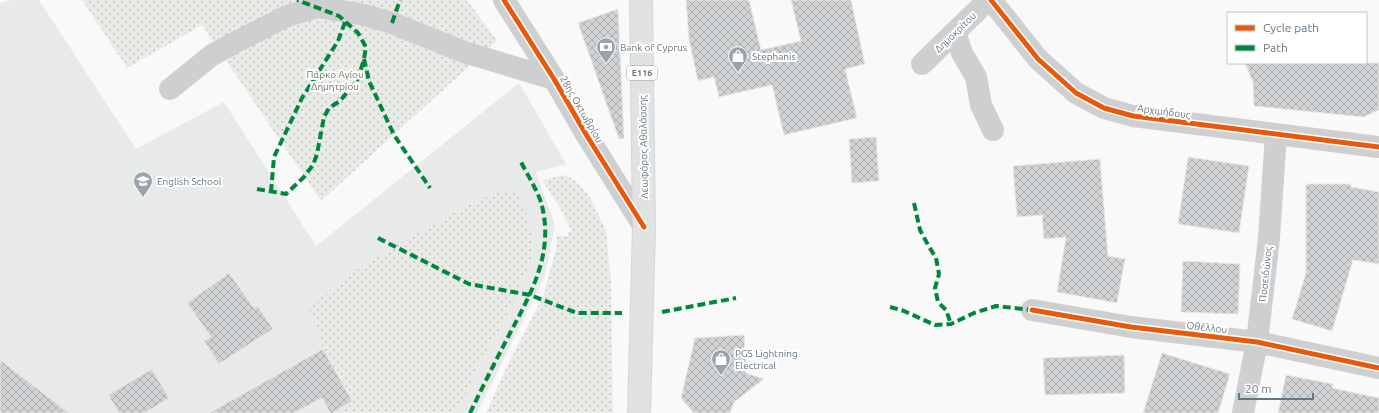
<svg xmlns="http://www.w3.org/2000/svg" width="1379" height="413" font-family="Ubuntu,sans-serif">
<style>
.built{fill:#e8e9e9}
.park{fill:url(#park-dots)}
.building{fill:url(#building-cross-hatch);stroke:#e8e8e8}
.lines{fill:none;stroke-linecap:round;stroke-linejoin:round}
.major-casing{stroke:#d5d6d7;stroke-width:24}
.minor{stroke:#cecfd0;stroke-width:22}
.major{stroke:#e1e2e2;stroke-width:22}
.quiet{stroke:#00873e;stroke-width:4;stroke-dasharray:8 4;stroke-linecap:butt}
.cycleway-casing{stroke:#fff;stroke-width:8}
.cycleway{stroke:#e8590c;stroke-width:5}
.labels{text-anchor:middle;stroke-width:4;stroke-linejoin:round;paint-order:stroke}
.shield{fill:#fff;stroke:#939fa8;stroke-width:1}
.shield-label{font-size:9px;font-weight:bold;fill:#657683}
.street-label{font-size:10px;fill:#657683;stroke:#fff}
.poi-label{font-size:10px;fill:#657683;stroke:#fff;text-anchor:start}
.park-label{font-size:10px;fill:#687a64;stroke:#fff}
</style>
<defs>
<pattern id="park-dots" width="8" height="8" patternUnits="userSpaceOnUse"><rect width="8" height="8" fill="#e8ebe6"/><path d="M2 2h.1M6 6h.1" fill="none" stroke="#c0c3c0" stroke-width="1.8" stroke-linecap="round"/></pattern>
<pattern id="building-cross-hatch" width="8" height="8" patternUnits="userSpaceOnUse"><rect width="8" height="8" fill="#d0d2d3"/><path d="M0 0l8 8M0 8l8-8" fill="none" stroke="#acafb1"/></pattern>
</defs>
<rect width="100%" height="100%" fill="#f9f9f9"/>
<path class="built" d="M12,0H39L136,149L224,102L316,246L519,83L566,164L536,172L555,225L545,276L477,413H0V3Z"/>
<path class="park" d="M82,0H467L497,41L321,201L202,25L127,68Z
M563,175L571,178L582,187L591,199L606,231L611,281L613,413H486L510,360L543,297L556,249L557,236H567L571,230L560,208L542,180Z
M517,191L526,214L533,241L532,258L496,338L482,355L466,395L456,413H332L352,401L323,349L317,327L309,311C340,277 375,258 415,235C439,222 462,207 487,197C496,193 508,192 517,191Z"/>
<path class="building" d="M686,0H749L761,50L801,41L791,0H851L865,64L845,69L857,118L784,135L772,85L719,97L714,77L698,81L689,39Z
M618,9L624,138L619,139L578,23Z
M1245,63H1379V110L1363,117L1254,106L1253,82Z
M876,137L879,181L852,183L849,139Z
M1188,157L1249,166L1239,233L1178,224Z
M1100,159L1108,256L1125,259L1117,303L1057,292L1066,237L1044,239L1042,215L1017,217L1013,166Z
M1306,184H1351V187L1379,192V264L1353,260L1332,331L1292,319L1306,273Z
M1183,261L1240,264L1238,314L1181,312Z
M229,273L254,308L258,306L273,329L219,364L204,341L211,337L187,303Z
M744,335L746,373L764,379L734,402L730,413H694L681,398L695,338Z
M323,349L352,401L332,413H330L322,398L294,413H209Z
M1162,353L1230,374L1218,413H1143Z
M1124,355L1125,393L1045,395L1043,358Z
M0,360L69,413H0Z
M152,369L169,398L145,413H119L108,395Z
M1286,375L1333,384L1332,388L1379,398V413H1278Z"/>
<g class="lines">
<g class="major-casing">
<path id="major" d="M639,413L644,227L641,0"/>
</g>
<path class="minor" d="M504,0L554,79L587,136L644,227
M991,0L1038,59L1076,93L1104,108L1133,116L1379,147
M955,32L962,53L976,77L981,105L993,130
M922,64L988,0
M170,89L212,55L234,43L287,16L318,7L364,15L392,23L464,52L554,79
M1032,310L1131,327L1257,342L1379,368
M1243,413L1257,342L1269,238L1276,134"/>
<use href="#major" class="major"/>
<path class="quiet" d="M392,23L400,0
M364,59L369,81L394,135L430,188
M257,189L286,194L303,178L313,165L317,154L324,117L329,108L340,101L358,79L364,59L366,47L358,33L339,16L297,0
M271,192L274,157L302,98L338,41L345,22
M914,203L920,230L928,245L936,258L939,274L935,288L938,302L946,310L951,324
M378,238L469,284L530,295L577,313H622
M890,307L904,311L935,325L951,324L974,313L996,306L1032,310
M662,312L736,298
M470,413C482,388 495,362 508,337C530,295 554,255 542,206C539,193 527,174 521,162"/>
<g class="cycleway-casing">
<path id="cycleway" d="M504,0L554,79L587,136L644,227
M991,0L1038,59L1076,93L1104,108L1133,116L1379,147
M1032,310L1131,327L1257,342L1379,368"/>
</g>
<use href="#cycleway" class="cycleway"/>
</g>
<defs>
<g id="bank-pin" transform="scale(1)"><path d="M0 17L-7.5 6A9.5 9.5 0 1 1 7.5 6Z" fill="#99a4ac" stroke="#fff"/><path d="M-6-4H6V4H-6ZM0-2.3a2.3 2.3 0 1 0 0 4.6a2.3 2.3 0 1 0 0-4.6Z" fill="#fff"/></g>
<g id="shop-pin" transform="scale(1)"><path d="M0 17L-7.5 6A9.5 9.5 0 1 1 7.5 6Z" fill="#99a4ac" stroke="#fff"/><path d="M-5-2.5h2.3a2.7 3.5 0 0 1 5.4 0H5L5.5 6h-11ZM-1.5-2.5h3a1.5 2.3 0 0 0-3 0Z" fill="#fff"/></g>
<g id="school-pin" transform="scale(1)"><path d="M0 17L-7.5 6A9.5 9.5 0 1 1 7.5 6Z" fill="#99a4ac" stroke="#fff"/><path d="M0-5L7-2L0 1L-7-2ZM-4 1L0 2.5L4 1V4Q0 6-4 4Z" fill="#fff"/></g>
</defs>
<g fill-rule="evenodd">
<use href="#bank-pin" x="606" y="47"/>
<use href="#shop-pin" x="738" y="56"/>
<use href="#school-pin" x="143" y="181"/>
<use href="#shop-pin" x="721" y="359"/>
</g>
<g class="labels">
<rect class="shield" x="627" y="66" width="30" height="14" rx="3"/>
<g class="shield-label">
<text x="642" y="76">E116</text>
</g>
<g class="street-label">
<text transform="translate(955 32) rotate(-44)" y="4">Δημοκρίτου</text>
<text transform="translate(582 109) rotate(60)" y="4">28ης Οκτωβρίου</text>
<text transform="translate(1164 111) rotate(8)" y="4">Αρχιμήδους</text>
<text transform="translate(643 147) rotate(-91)" y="4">Λεωφόρος Αθαλάσσης</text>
<text transform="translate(1265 274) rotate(-84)" y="4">Ποσειδώνος</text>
<text transform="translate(1207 327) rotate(7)" y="4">Οθέλλου</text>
</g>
<g class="poi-label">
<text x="620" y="51">Bank of Cyprus</text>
<text x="752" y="60">Stephanis</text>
<text x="157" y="185">English School</text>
<text x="735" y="357">PGS Lightning<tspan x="735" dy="12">Electrical</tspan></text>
</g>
<g class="park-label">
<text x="335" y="78">Πάρκο Αγίου<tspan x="335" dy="12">Δημητρίου</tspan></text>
</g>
</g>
<rect x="1227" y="12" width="140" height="52" fill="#ffffff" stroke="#c1c8cd"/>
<rect x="1235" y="25" width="20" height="6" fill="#e8590c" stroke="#c1c8cd"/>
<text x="1263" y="32" font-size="12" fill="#657683">Cycle path</text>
<rect x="1235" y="45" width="20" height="6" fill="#00873e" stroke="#c1c8cd"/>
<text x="1263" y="52" font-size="12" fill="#657683">Path</text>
<path d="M1239 393v6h74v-6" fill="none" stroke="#657683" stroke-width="2"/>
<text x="1245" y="393" font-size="12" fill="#657683" stroke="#ffffff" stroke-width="3" paint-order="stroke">20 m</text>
</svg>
